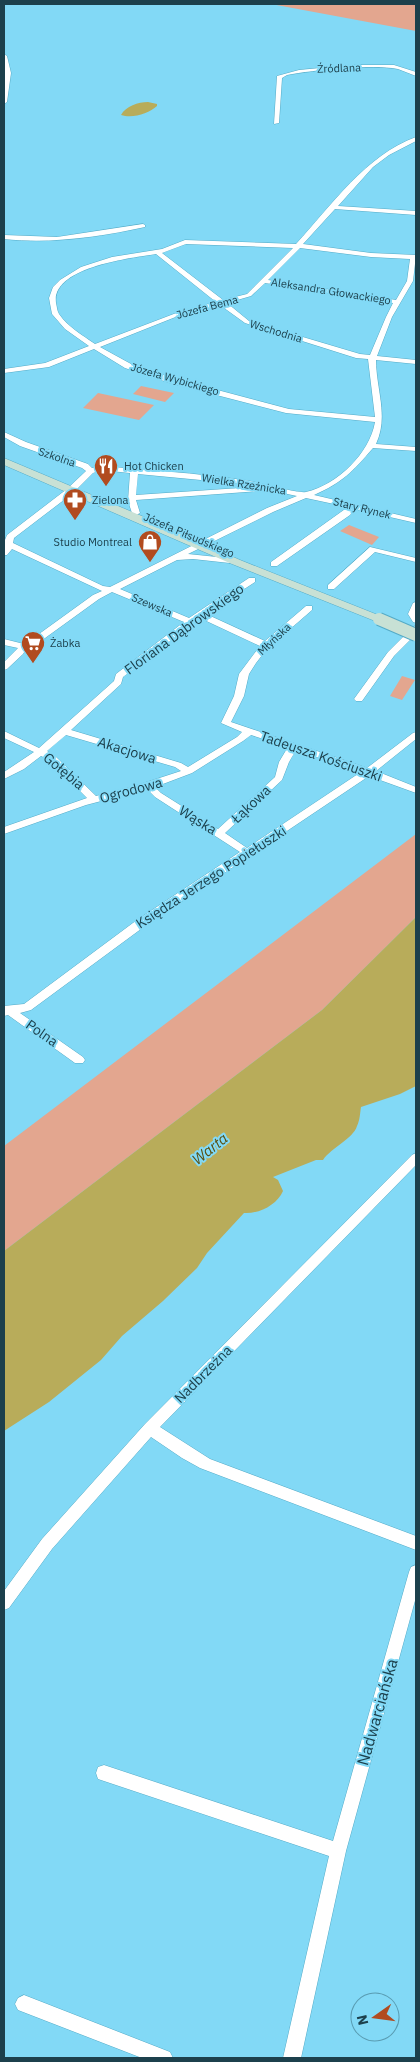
<svg xmlns="http://www.w3.org/2000/svg" width="420" height="2062" font-family="'IBM Plex Sans',sans-serif">
<style>
.green{fill:#e3a68f}
.water{fill:#b8ac5a}
.lines{fill:none;stroke-linecap:round;stroke-linejoin:round}
.street-casing{stroke:#54abc7;stroke-width:1}
.secondary-casing{stroke:#54abc7;stroke-width:1}
.street{fill:#fff;fill-rule:evenodd}
.secondary{fill:#c8e1d5;fill-rule:evenodd}
.secondary-bridge-casing{stroke:#54abc7;stroke-width:14;stroke-linecap:butt}
.secondary-bridge{stroke:#c8e1d5;stroke-width:12}
.labels{text-anchor:middle;stroke-width:4;stroke-linejoin:round;paint-order:stroke}
.far-street-label{font-size:11px;fill:#1c404c;stroke:#82d9f6}
.far-poi-label{font-size:11px;fill:#1c404c;stroke:#82d9f6;text-anchor:start}
.street-label{font-size:14px;fill:#1c404c;stroke:#82d9f6}
.water-label{font-size:15px;font-style:italic;fill:#595011;stroke:#82d9f6}
.near-street-label{font-size:16px;fill:#1c404c;stroke:#82d9f6}
</style>
<rect width="100%" height="100%" fill="#82d9f6"/>
<path class="green" d="M271,4H416V31Z
M141,386L174,393L165,402L133,394Z
M98,393L154,405L139,420L83,408Z
M349,525L379,537L372,545L340,531Z
M402,676L415,680L402,700L390,696Z
M416,834V917L322,1010L4,1251V1146Z"/>
<path class="water" d="M148,102L157,104V106C149,113 133,119 121,115C126,106 138,102 148,102Z
M416,917V1086L400,1094L361,1107C360,1113 360,1120 357,1126C353,1139 332,1147 323,1160H316L273,1177L278,1180L283,1191C277,1205 259,1214 244,1213L207,1253L197,1268L163,1301L122,1336L101,1360L49,1402L4,1431V1251L322,1010Z"/>
<g class="lines">
<g class="street-casing">
<path id="street" d="M4,54L7,56L11,73L7,102L4,104Z
M353,65H394L416,72V76C410,74 404,71 398,69C371,64 315,70 287,75L282,78L279,123L274,124L277,76L299,70Z
M416,137V141L389,155L373,167L338,206L416,211V215L335,209L303,244L371,253L416,255L413,281L392,317L377,356L416,360V364L376,360C376,389 389,416 376,444L416,447V451L373,448C352,472 343,482 314,495L416,519V523L355,509L350,515L277,566H271V562L348,507L306,498L273,512L188,554L236,559L240,562L239,564L193,559L177,560L120,589L189,618L249,578H255V582L206,614L265,641L306,606H312V610L266,650L256,663L249,674L244,696L231,722L367,768L413,733L416,732V739L376,771L416,787V793L369,776L145,926L31,1010L20,1013L83,1057L85,1060L83,1063H75L8,1015L4,1016V1006L24,1004L137,920L240,852L155,797L147,789L86,805L4,834V827L87,798L48,759L41,756L24,769L4,779V772L34,752L4,738V731L39,748L114,681L116,674L184,622L112,592L99,599L34,646L27,647L23,654L7,669L4,670V662L18,648L4,645V639L20,643L28,642L93,595L102,591L12,549L7,555H4V540H5L7,535L67,489L86,471L82,468L20,446L4,437V432L26,442L88,464L92,468L101,466C148,470 196,473 242,480C255,481 297,494 306,492C337,485 370,453 375,422L286,413L170,383L125,368L94,349L49,367L4,373V369L45,363L89,346L65,329L52,314L49,298L53,287L60,280L81,267L112,257L162,249L185,240L296,244C331,206 366,155 416,137ZM186,244L293,248L247,294L223,300L162,253ZM300,248L371,257L410,259L407,281L396,300L268,280ZM156,254L216,302L179,312L95,344C82,335 68,327 59,314C57,311 57,307 56,303C51,267 131,258 156,254ZM265,283L393,303L386,317L370,355L360,354L249,321L227,303L251,296ZM220,305L245,323L356,358L368,359L375,417L289,409L176,379L131,364L100,347L183,314ZM101,470L130,473L128,501L132,513L136,515L140,513L136,500L260,491L264,489L297,496L267,508L110,587L103,586L13,543L14,538L73,493L93,473ZM138,474L243,484L255,487L136,495ZM200,618L260,646L239,674L234,696L221,723L242,732L237,737L188,767L181,763L71,730L121,684L123,677ZM66,735L175,767L181,771L135,786L96,796L54,755L47,751ZM251,735L288,747L279,762L275,777L218,829L161,793L155,787L192,773L243,741ZM296,750L361,772L247,848L225,833L282,780L289,762Z
M143,224L145,225V227C99,237 51,244 4,239V235L57,237Z
M370,547L416,558V562L375,552L334,589H328V585Z
M416,602V623L413,622L408,614L413,603Z
M416,626V634L394,656L362,701H356L354,699L388,652L413,627Z
M416,1153V1165L160,1427L210,1459L416,1536V1550L200,1468L182,1458L151,1437L52,1549L9,1608L4,1610V1591L42,1539L145,1424L412,1155Z
M416,1565V1597L346,1851L301,2058H283L329,1856L98,1779L96,1773L98,1767L104,1765L333,1841L409,1572L411,1567Z
M24,1995L170,2052L173,2058H142L18,2010L15,2004L18,1998Z"/>
</g>
<g class="secondary-casing">
<path id="secondary" d="M4,458L156,522L240,560L383,617L385,619L383,621H375L232,564L4,465Z"/>
</g>
<use href="#street" class="street"/>
<use href="#secondary" class="secondary"/>
<g class="secondary-bridge-casing">
<path id="secondary-bridge" d="M379,619L416,635"/>
</g>
<use href="#secondary-bridge" class="secondary-bridge"/>
</g>
<defs>
<g id="restaurant-pin" transform="scale(1.25)"><path d="M0 17L-7.5 6A9.5 9.5 0 1 1 7.5 6Z" fill="#b14b1f" stroke="#82d9f6"/><path d="M-5-6h1v4h1v-4h1v4h1v-4h1v5L-1.5 .5V6h-2V.5L-5-1ZM5-6V6H3V1.5H1.5Q1.5-4 5-6Z" fill="#fff"/></g>
<g id="pharmacy-pin" transform="scale(1.25)"><path d="M0 17L-7.5 6A9.5 9.5 0 1 1 7.5 6Z" fill="#b14b1f" stroke="#82d9f6"/><path d="M-2-6h4v4h4v4h-4v4h-4v-4h-4v-4h4Z" fill="#fff"/></g>
<g id="shop-pin" transform="scale(1.25)"><path d="M0 17L-7.5 6A9.5 9.5 0 1 1 7.5 6Z" fill="#b14b1f" stroke="#82d9f6"/><path d="M-5-2.5h2.3a2.7 3.5 0 0 1 5.4 0H5L5.5 6h-11ZM-1.5-2.5h3a1.5 2.3 0 0 0-3 0Z" fill="#fff"/></g>
<g id="supermarket-pin" transform="scale(1.25)"><path d="M0 17L-7.5 6A9.5 9.5 0 1 1 7.5 6Z" fill="#b14b1f" stroke="#82d9f6"/><path d="M-6-5.5h2.5l.6 2H6L4.5 2H-2.5L-4.4-4H-6ZM-1.5 3.2a1.3 1.3 0 1 0 .1 0ZM3 3.2a1.3 1.3 0 1 0 .1 0Z" fill="#fff"/></g>
</defs>
<g fill-rule="evenodd">
<use href="#restaurant-pin" x="106" y="466"/>
<use href="#pharmacy-pin" x="75" y="500"/>
<use href="#shop-pin" x="150" y="542"/>
<use href="#supermarket-pin" x="33" y="643"/>
</g>
<g class="labels">
<g class="far-street-label">
<text transform="translate(339 68) rotate(-2)" y="4">Źródlana</text>
<text transform="translate(331 291) rotate(9)" y="4">Aleksandra Głowackiego</text>
<text transform="translate(207 307) rotate(-15)" y="4">Józefa Bema</text>
<text transform="translate(276 331) rotate(17)" y="4">Wschodnia</text>
<text transform="translate(175 379) rotate(16)" y="4">Józefa Wybickiego</text>
<text transform="translate(57 457) rotate(19)" y="4">Szkolna</text>
<text transform="translate(244 484) rotate(9)" y="4">Wielka Rzeźnicka</text>
<text transform="translate(362 508) rotate(14)" y="4">Stary Rynek</text>
<text transform="translate(189 535) rotate(23)" y="4">Józefa Piłsudskiego</text>
<text transform="translate(152 605) rotate(23)" y="4">Szewska</text>
<text transform="translate(274 639) rotate(-43)" y="4">Młyńska</text>
</g>
<g class="far-poi-label">
<text x="124" y="470">Hot Chicken</text>
<text x="92" y="504">Zielona</text>
<text x="132" y="546" text-anchor="end">Studio Montreal</text>
<text x="50" y="647">Żabka</text>
</g>
<g class="street-label">
<text transform="translate(184 629) rotate(-36)" y="5">Floriana Dąbrowskiego</text>
<text transform="translate(127 750) rotate(17)" y="5">Akacjowa</text>
<text transform="translate(321 756) rotate(19)" y="5">Tadeusza Kościuszki</text>
<text transform="translate(64 771) rotate(40)" y="5">Gołębia</text>
<text transform="translate(131 790) rotate(-15)" y="5">Ogrodowa</text>
<text transform="translate(251 804) rotate(-43)" y="5">Łąkowa</text>
<text transform="translate(198 820) rotate(32)" y="5">Wąska</text>
<text transform="translate(211 877) rotate(-33)" y="5">Księdza Jerzego Popiełuszki</text>
<text transform="translate(42 1033) rotate(35)" y="5">Polna</text>
<text transform="translate(203 1374) rotate(-45)" y="5">Nadbrzeżna</text>
</g>
<g class="water-label">
<text transform="translate(210 1149) rotate(-38)" y="5">Warta</text>
</g>
<g class="near-street-label">
<text transform="translate(377 1712) rotate(-74)" y="6">Nadwarciańska</text>
</g>
</g>
<rect width="420" height="2062" fill="none" stroke="#1c404c" stroke-width="10"/>
<g transform="translate(375 2017) rotate(256)"><circle r="24" fill="#82d9f6" stroke="#599cb2"/>
<path d="M0-4L9 19L0 12L-9 19Z" fill="#b14b1f"/>
<text y="-8" font-size="14" font-weight="bold" text-anchor="middle" fill="#1c404c">N</text>
</g>
</svg>
